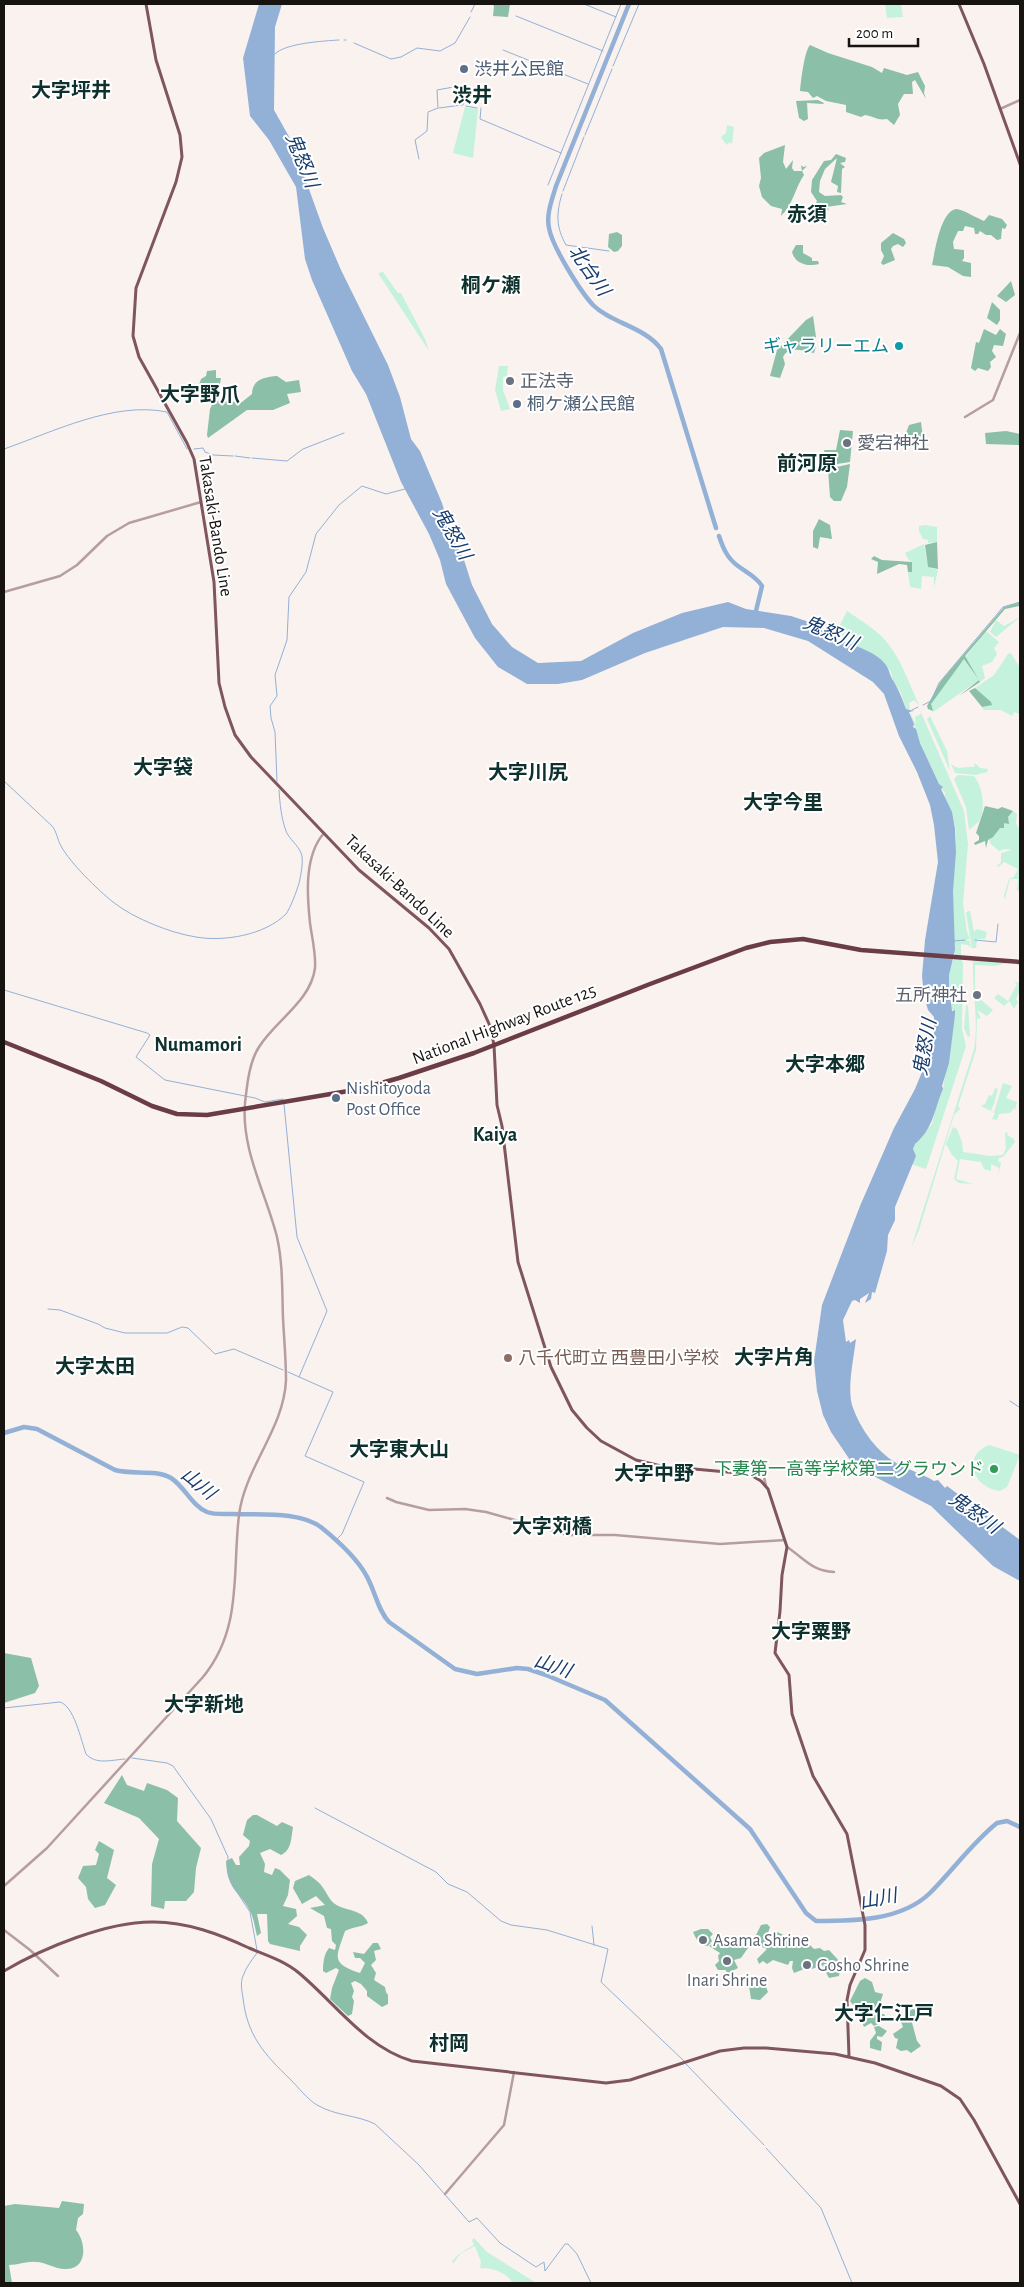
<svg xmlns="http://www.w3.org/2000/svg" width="1024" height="2287" font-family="'Alegreya Sans','Noto Sans JP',sans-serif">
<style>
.green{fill:#c4f2dc}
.forest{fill:#8bbfa7}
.water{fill:#93b0d7}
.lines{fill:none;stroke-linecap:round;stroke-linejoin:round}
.stream{stroke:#93b0d7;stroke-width:1}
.river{stroke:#93b0d7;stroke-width:4.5}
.minor{stroke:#b69da1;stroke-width:2.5}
.major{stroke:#7f565d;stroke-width:3}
.highway{stroke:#6a3c45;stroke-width:4.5}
.service-dot{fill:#5c6f8a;stroke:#fff;stroke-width:2}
.culture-dot{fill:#0f9aa8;stroke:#fff;stroke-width:2}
.worship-dot{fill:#6b7280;stroke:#fff;stroke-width:2}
.education-dot{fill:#8d6e63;stroke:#fff;stroke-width:2}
.leisure-dot{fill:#2e9e5b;stroke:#fff;stroke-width:2}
.labels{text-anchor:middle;stroke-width:4;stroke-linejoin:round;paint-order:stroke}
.service-label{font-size:18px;fill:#4e5e75;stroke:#fff;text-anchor:start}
.culture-label{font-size:18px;fill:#0d838f;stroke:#fff;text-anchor:end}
.worship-label{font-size:18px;fill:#5b616d;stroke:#fff;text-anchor:start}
.street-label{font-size:18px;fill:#161311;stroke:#fff}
.education-label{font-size:18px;fill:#785e54;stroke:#fff;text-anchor:start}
.leisure-label{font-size:18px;fill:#27864d;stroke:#fff;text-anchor:end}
.water-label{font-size:19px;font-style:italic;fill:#173c6d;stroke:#fff}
.quarter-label{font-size:20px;font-weight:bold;fill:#0f312e;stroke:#fff}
</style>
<rect width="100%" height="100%" fill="#faf2ee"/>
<path class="green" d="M885,4H901L903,17L887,18Z
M465,107L478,109L473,158L453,153Z
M727,125L734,127L732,144L729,142L728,145L725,143L721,137L726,133Z
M383,272L398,293H401L425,339L429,351L378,273Z
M499,366H508L507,376L503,377V390L510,409L501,411L495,390Z
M925,525L937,527V542L928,543V540L923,539L919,531V526Z
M924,544L928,567L938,570L934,587V577L922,576L921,589L910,587L908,572H912V562L908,559L905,553Z
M847,611C857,618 869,625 879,634C899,652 908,681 919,705L914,700L909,703L910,709H906L901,693L893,681L891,672L884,663L870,653L833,639Z
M1020,617L996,637L990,632L996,620L1004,626Z
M986,631L999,642L994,648L997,654L992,662L982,666L985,678L980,682L965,657Z
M1011,653L1020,668V714L1014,712L1012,716L1001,710H984L982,707L985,706L987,700L975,688L994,675L1008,654Z
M965,659L979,680L933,712L930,704L952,672Z
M919,708L964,811L968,844L963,903L967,932L970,939L965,940L970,941L971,948L968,945L961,944V955H955C954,934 953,912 953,890C953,870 957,851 956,832C955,820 943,800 945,792L941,789L942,786L939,784L920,743L910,713L916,724L915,717L921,714Z
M930,716L947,751L950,771L927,719Z
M975,763L980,768L988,769L987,772L976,775L955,773L951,764C958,771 966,766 974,767Z
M958,775L974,776C983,787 986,809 979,821C977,824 972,827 969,830L966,807L954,779Z
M1013,811L1017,814L1016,823L1020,831V889L1017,892L1018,879H1010L1005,899L1004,896L1009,879L1014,877L1018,869L1004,862L998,867L997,866L1001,862V853L1012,850L1005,849L999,851L991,844L989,839L1000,828L1004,827L1003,823Z
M968,911H970L974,932L977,929L987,932L985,939H975L977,940L976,948H972L966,913Z
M955,958L961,959L963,963L962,1029L966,1046L926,1169L911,1164L916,1156L913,1149L915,1144L932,1124L936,1106L943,1089L955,1015C954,1010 951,1011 950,1005C948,993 946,969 955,958Z
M975,960L1008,963L995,966L975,965V998L979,1002L980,999L993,1010L987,1016L977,1010L981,1019L977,1018L976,1050L958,1106L960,1109L954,1115L919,1230L911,1248L974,1049C979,1021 972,991 973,962Z
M1013,981L1018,983L1020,981V990L1016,999L1018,1002L1014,1009L1009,1001L1004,1006L994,998L998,994L1008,1001L1017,984Z
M966,1005L968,1006L970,1036L968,1037L964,1028Z
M1003,1083L1012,1086L1006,1098L1017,1102L1015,1110L1014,1108L1010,1113L999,1114L997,1120L992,1119L995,1113L981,1106L985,1104L989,1095L992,1096L995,1088L998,1089L994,1103L996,1100L991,1110L994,1112Z
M953,1127L957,1129L962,1142L963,1152L990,1156L1003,1155L1006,1148L1005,1133L1008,1132L1007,1135L1014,1139L1015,1142L1003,1157L999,1158L998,1161L1001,1163L998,1176L999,1168L991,1164V1171L984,1169L981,1162L960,1159L956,1179L973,1184L959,1183L954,1179L958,1161L952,1155L946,1144Z
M989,1445L1020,1455L1007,1487L1000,1491C973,1488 961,1456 989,1445Z
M474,2238L487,2252L536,2283H513C505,2272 494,2268 480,2268L481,2262L475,2246L460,2254L453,2264L452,2261L459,2254L474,2245L472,2240Z"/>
<path class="forest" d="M492,4H510L508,17L493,16L494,6Z
M810,45L828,53L872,67L882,73L884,68L907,75L918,72L925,86L924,93L926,99L915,80L912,82L913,94H904L898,104L900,115L894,125L887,119C878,121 873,116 865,115L861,117L846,112V105L826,101L817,96L813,98L808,92L800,91C801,81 804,52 810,45Z
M818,100L824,103L823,104L807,103L808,119L804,121L799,118L796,101Z
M785,145L783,162L786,169L793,160L792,168L794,171H802L801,165L803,167L807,166L802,171L804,175C795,188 793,205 781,216L782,209L771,206L762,197L759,186L761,178L759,158L764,153Z
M836,154L846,158L845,162L840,163L845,167L842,169L841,193L837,192L838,186L831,182L837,158L825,169L820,181L819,192L825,196L841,195L843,197L841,202L847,204L826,207L829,209L826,212H812L817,201L811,192L812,180L824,161L831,160Z
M956,209C963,209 976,218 984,221L989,215L1002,219L1007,225L1005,229L1002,228L1001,239L997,240L991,235H986L980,231L978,234H975L974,228L965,226L963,231H958L953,242L954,249L964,250V258L962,261L971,263V277L963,276L948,267L932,265C935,252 940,212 956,209Z
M617,232L622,235V246L618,251L614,252L608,247L609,234Z
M893,233L904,239L906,243L903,247L898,244L893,246L891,249L895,260L883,265L881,263L884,256L881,250V243Z
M796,245H803V253L812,258V261H818L819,264C808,267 795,264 792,252Z
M1011,281L1015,295L1006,302L997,296Z
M992,302L1000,310V320L997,325L987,318Z
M813,316L816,337L813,340L816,346L814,353C803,351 789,345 783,357L785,364L780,378L770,376L777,350L806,320Z
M984,329L996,335L1000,329L1006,334L1003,346L994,345L992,351L996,357L990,362L991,367L988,371L978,368L975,371L971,368L976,342L979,343Z
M216,370V378H221L217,401L242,402L252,394C252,379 265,377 277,376L286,382L299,380L301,392L287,394L290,403L273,410H247L208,438L207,435L210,409L215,399L196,394L201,379L206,376L207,371Z
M921,422L923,438L913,443L906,433L909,425Z
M840,430L853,431L850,462L837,464L834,457H826L824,450H836Z
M1006,431L1020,434L1019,445L986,444L985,433Z
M850,464L847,487L841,501H834L830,497L828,469Z
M819,519L830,525L832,539L820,537L818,549L813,547V531Z
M937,542L938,569L928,567L925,545Z
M874,556L882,560L912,562V572H908L907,565L899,564L877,574L878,562L871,559Z
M1020,602L1019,606L1005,609L965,656L980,682L959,696L979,680L964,659L931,704L933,711L928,709L927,706L941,681L1004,607Z
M975,688L991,702L992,705L982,707L969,691Z
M985,806L998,809L1002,807L1013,811L1008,817L1009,824L1004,823V828H1000L993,837L988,840L986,848L985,841L975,845L974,843L979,840V836L976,833Z
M4,1653L31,1658L39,1686L35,1693L4,1703Z
M122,1775L127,1785L144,1791L147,1783L167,1790L178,1798L177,1821L201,1848L196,1868L194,1892L186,1901H165L164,1909L151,1906L152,1864L159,1839L139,1818L104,1803Z
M253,1815H257L277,1826L282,1822L293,1827C291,1838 292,1850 281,1855L270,1849L260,1853L265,1864L264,1872L272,1875L275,1868L280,1870L290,1880L288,1895L283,1906L296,1909L297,1916L288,1924L299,1927L307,1935L300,1946V1951L270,1944L268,1941L267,1914H257L261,1933L257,1936C255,1928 254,1920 251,1913C241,1891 227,1892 226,1861L232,1858L236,1865H240L239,1857L249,1846L250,1841L243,1835L247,1820Z
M99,1841L114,1850L107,1878L116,1885L105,1905L95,1908L88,1899L86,1887L78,1878L83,1866L96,1865L99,1854L95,1850Z
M309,1875C313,1878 318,1881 321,1885C326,1891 329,1900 335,1904C345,1911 363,1909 368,1923C362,1927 352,1927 345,1931C337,1956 329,1963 360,1973L365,1963L360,1958H355L353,1952L364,1954L373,1943H378L381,1949L374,1951L376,1960L371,1965L376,1973L374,1980L385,1987L386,1992L388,1995V2004L382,2007L367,1996V1991L361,1984L355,1981L351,1983L354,1991L352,1997L354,2001L352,2014L348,2016L330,1999L332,1988L339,1970L336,1968L326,1973L323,1971C323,1963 324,1954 329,1948L335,1950L336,1945L332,1941L331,1929L327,1928L324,1916L310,1908L325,1905L316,1896L302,1904L293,1888L295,1881Z
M767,1924L770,1927L767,1936L770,1939L775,1931L790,1938L792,1942L810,1945L814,1949L820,1948L824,1951L829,1950L841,1963L839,1976L829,1978L822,1965L812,1969L811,1968L812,1961L807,1959L802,1963L804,1969L794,1973L792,1968L793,1961H790L788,1965L773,1960L767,1964L763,1961L759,1964L757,1959L767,1949L760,1946L754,1939L761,1925Z
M701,1929H708L713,1934L710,1937L712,1941L708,1946C699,1945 697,1941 693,1932Z
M717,1938L726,1943L731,1941L740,1946L742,1944L744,1948L750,1945L741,1958L734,1960L738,1968L732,1971L731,1985L729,1983L726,1970H718L715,1965L719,1961L718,1956L720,1953L709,1946L714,1943L713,1939Z
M865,1978L872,1982L875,1992L883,1994L881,2000L882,2007L877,2014H884L885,2016L884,2019L879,2018L878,2024L874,2026L871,2023L864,2027L862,2022L868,2018L867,2009L862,2002L857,2006L853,2005L850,2001L860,1981Z
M758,1981L762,1988L766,1987L768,1992L760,2000L751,1999L749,1986Z
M913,2009L920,2011V2015L911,2019L917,2041L921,2046L911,2053L907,2050L901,2051L896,2048L898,2039L895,2038L893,2034L903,2027L901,2022L906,2020L907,2012Z
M879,2026L887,2031L882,2037L877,2036V2039L882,2042L881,2051L870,2048V2041L876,2033L874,2027Z
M62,2201L84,2204L83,2214L78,2218L76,2230C86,2242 88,2268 67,2269C56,2270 46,2262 36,2262C28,2261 18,2265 9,2265L12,2283H4V2206L15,2204L59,2208Z"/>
<path class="water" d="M259,4H282L275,27L274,110L292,142L323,228L341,270L388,365L400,397L411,439L420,451L442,503L452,536L464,560L472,585L492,624L512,647L538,663L581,661L633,633L682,613L728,602L746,609L791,616L818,625L835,634L833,639C849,643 876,651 886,665C890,671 890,677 894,682C900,693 902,698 906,709L914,711L909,712L914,724L913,727L916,729L920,743L939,784L943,787L941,789L952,812L955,829L956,852L953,891L955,950L949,975V988L952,1011H954L955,1009V1015L949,1063L942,1086L943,1089C934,1109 934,1128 915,1144L913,1149L916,1156L895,1207V1220L888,1235L887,1251L875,1293L872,1292L871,1299L865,1303L869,1293L860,1299V1303L855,1300L852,1301L843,1320L846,1342L849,1340L850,1343L856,1339C854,1357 847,1387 852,1405C860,1429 878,1454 900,1465C911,1471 923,1474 934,1481L938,1480L945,1488L947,1486L1020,1540V1581L993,1566L931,1506L860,1469L850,1460L831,1432L823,1415L817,1391L814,1361L822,1305L860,1206L894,1128L915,1089L934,1043V1017L928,1010L924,996L922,976L925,940L938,862L934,825L930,805L917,772L899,736L884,694L873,682L808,641L764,628L723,627L645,653L582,680L558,684H527L498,667L475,638L446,584L440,560L429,534L401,482L366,394L352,371L312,280L305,259L296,187L269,140L250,116L243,58Z"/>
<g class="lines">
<path class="stream" d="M584,4L616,17
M471,12L475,4
M516,16L603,51
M344,40H346
M354,43L391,59L401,57L417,48L440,51L455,43L470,17
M503,50L588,84
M275,54C285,43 324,41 339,40
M613,66L639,4
M466,106L477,108
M439,108L462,105
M481,108L480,119L561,153
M585,135L612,69
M419,159L415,140L427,131L428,112L438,108L437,90L459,86L463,95V105
M548,185L621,4
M563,191L584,137
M562,194C556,214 556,227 566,245L609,251
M4,449C53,432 114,401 167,412L187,449
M194,449L203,448L205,452L213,455L233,456
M235,456L250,458
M252,458L287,461L303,449L344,433
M923,705L931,701L939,683L1003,607L1020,602
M912,710L918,707
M4,781L52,826C57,832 57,839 61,846C70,863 98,890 113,902C133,918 170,933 196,937C224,942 265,935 286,914C290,909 299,886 300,879C301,873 304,859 301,853C298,845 289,839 286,831C281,817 280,804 279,790
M277,781L275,732L271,718L270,706L277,696L275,675L287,640L289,597L306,572L316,534L339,505L362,486L386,494L405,489
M975,940L996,942L998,924
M954,941L965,940
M4,990L147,1033L150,1035L136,1057L165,1080L255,1098L265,1102L283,1099V1101
M284,1104L297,1237L327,1311L299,1377
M48,1309L60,1310L98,1324L105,1328L125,1333H167L182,1327L188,1328L215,1354L234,1349L283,1370
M288,1372L333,1392L305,1456L364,1482L342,1534L336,1540
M1010,1401L1019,1407L1020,1405
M4,1708L60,1702C74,1706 81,1740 86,1754C96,1765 111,1760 125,1759
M132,1758L167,1763L173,1766L211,1819L228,1857V1873L235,1889L250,1912L257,1950
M315,1808L436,1872L448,1884L467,1892L501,1921L511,1925L547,1930L608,1949L601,1982L684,2061
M592,1926L594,1945
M257,1953C252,1960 246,1967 243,1976C240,1983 242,1991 243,1998C247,2035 264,2054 290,2079C298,2087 307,2099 317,2105C336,2116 357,2115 375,2124L419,2165L469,2222L477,2218L500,2243L536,2267L544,2262L545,2271L565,2244H568L577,2254L591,2283
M686,2064L764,2145
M766,2148L821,2208L852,2283"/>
<path class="river" d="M629,4L556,186C552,200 546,214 549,228C552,246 580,291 593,305C611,323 645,327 661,349L716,528
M719,536C723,548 727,558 738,566C746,572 757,577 762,586L755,615
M4,1433L24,1427L37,1429L115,1470C133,1475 155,1469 171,1478C185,1487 191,1505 207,1512C215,1515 225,1514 233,1514C260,1515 301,1511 322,1528C338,1541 356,1557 366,1575C375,1590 377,1609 389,1622L455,1669L477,1674L517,1668L528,1669L546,1675L605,1700L750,1829L806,1913L816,1921C854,1921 901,1921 930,1893C953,1870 972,1843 997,1823L1007,1821L1020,1827"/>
<path class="minor" d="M1000,109L1020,100
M965,417L993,400L1020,333
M4,592L60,576L77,565L107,536L129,523L201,502
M760,1459L766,1486
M387,1498L396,1502L429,1510L465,1509L486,1512L568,1535H615L720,1544L785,1540
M787,1547C805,1559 812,1571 834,1572
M4,1886L47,1848L203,1677C243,1628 232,1572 239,1515C245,1467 284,1429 286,1380C286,1359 284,1338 283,1318C282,1291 283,1264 277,1237C266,1193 241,1150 245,1103C247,1086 249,1062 259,1047C275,1021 311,1001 315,968C316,953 312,938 310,923C307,895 304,856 324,833
M4,1930L30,1950L58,1976
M445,2194L504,2125L514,2072"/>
<path class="major" d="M146,4L156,60L180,135L182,157L176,182L136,288L133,336L139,357L187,443L194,459L214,582L219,683L225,707L235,735L251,757L359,870L429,928L449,949L480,1004L490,1026L494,1045L497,1105L502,1126L518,1262L551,1367L572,1410L587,1428L601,1441L636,1460L661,1466L749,1474L761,1481L768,1489L787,1547L782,1575L780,1611L775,1653L789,1675L792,1714L813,1776L847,1834L865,1925V1950L850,1985L847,2000L849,2056
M959,4L984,64L1020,164
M4,1971C43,1948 108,1921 154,1922C187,1922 219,1934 249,1948C266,1955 285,1961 299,1973C336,2004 365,2047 412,2061L606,2083L630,2080L720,2051L744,2048H766L835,2054L875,2063L941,2086L960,2099L974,2120L1020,2204"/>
<path class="highway" d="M4,1042L101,1081L152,1106L177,1114L207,1115L360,1089L399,1078L474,1053L650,984L746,948L770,942L803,939L861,950L1020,962"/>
</g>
<g class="service-dot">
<circle cx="464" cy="69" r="5"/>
<circle cx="517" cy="404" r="5"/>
<circle cx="336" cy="1098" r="5"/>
</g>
<circle class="culture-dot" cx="899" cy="346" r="5"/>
<g class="worship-dot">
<circle cx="510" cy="381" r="5"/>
<circle cx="847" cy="443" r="5"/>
<circle cx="977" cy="995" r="5"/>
<circle cx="703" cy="1940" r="5"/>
<circle cx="727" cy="1961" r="5"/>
<circle cx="807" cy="1965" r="5"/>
</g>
<circle class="education-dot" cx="508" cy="1358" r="5"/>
<circle class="leisure-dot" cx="994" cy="1469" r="5"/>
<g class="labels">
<g class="service-label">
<text x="474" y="75">渋井公民館</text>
<text x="527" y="410">桐ケ瀬公民館</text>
<text x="346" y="1094">Nishitoyoda<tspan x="346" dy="21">Post Office</tspan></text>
</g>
<g class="culture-label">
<text x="889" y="352">ギャラリーエム</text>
</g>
<g class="worship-label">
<text x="520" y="387">正法寺</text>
<text x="857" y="449">愛宕神社</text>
<text x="967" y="1001" text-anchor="end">五所神社</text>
<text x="713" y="1946">Asama Shrine</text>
<text x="817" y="1971">Gosho Shrine</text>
<text x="727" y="1986" text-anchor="middle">Inari Shrine</text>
</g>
<g class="street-label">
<text transform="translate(216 526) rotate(81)" y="6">Takasaki-Bando Line</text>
<text transform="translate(400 886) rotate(43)" y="6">Takasaki-Bando Line</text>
<text transform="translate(504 1024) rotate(-21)" y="6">National Highway Route 125</text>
</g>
<g class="education-label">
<text x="518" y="1364">八千代町立 西豊田小学校</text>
</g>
<g class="leisure-label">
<text x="984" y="1475">下妻第一高等学校第二グラウンド</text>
</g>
<g class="water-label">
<text transform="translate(303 160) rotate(68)" y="7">鬼怒川</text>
<text transform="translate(590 270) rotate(55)" y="7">北台川</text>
<text transform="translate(453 533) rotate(60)" y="7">鬼怒川</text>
<text transform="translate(831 632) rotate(24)" y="7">鬼怒川</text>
<text transform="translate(924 1047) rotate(-80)" y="7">鬼怒川</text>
<text transform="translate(199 1483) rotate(39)" y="7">山川</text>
<text transform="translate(975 1512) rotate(35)" y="7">鬼怒川</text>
<text transform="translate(553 1665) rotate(19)" y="7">山川</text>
<text transform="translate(878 1898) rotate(-11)" y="7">山川</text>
</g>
<g class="quarter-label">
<text x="71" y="97">大字坪井</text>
<text x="472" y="102">渋井</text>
<text x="807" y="221">赤須</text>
<text x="491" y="292">桐ケ瀬</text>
<text x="200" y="401">大字野爪</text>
<text x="807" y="470">前河原</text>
<text x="163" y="774">大字袋</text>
<text x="528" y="779">大字川尻</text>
<text x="783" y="809">大字今里</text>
<text x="198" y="1051">Numamori</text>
<text x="825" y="1071">大字本郷</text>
<text x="495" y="1141">Kaiya</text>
<text x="774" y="1364">大字片角</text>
<text x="95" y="1373">大字太田</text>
<text x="399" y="1456">大字東大山</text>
<text x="654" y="1480">大字中野</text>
<text x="552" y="1533">大字苅橋</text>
<text x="811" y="1638">大字粟野</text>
<text x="204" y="1711">大字新地</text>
<text x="884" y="2020">大字仁江戸</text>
<text x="449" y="2050">村岡</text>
</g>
</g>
<rect width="1024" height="2287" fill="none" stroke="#161311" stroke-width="10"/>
<path d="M849 38v8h69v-8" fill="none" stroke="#161311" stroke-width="2.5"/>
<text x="856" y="38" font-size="15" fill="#161311" stroke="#ffffff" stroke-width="4" paint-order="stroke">200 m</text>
</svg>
